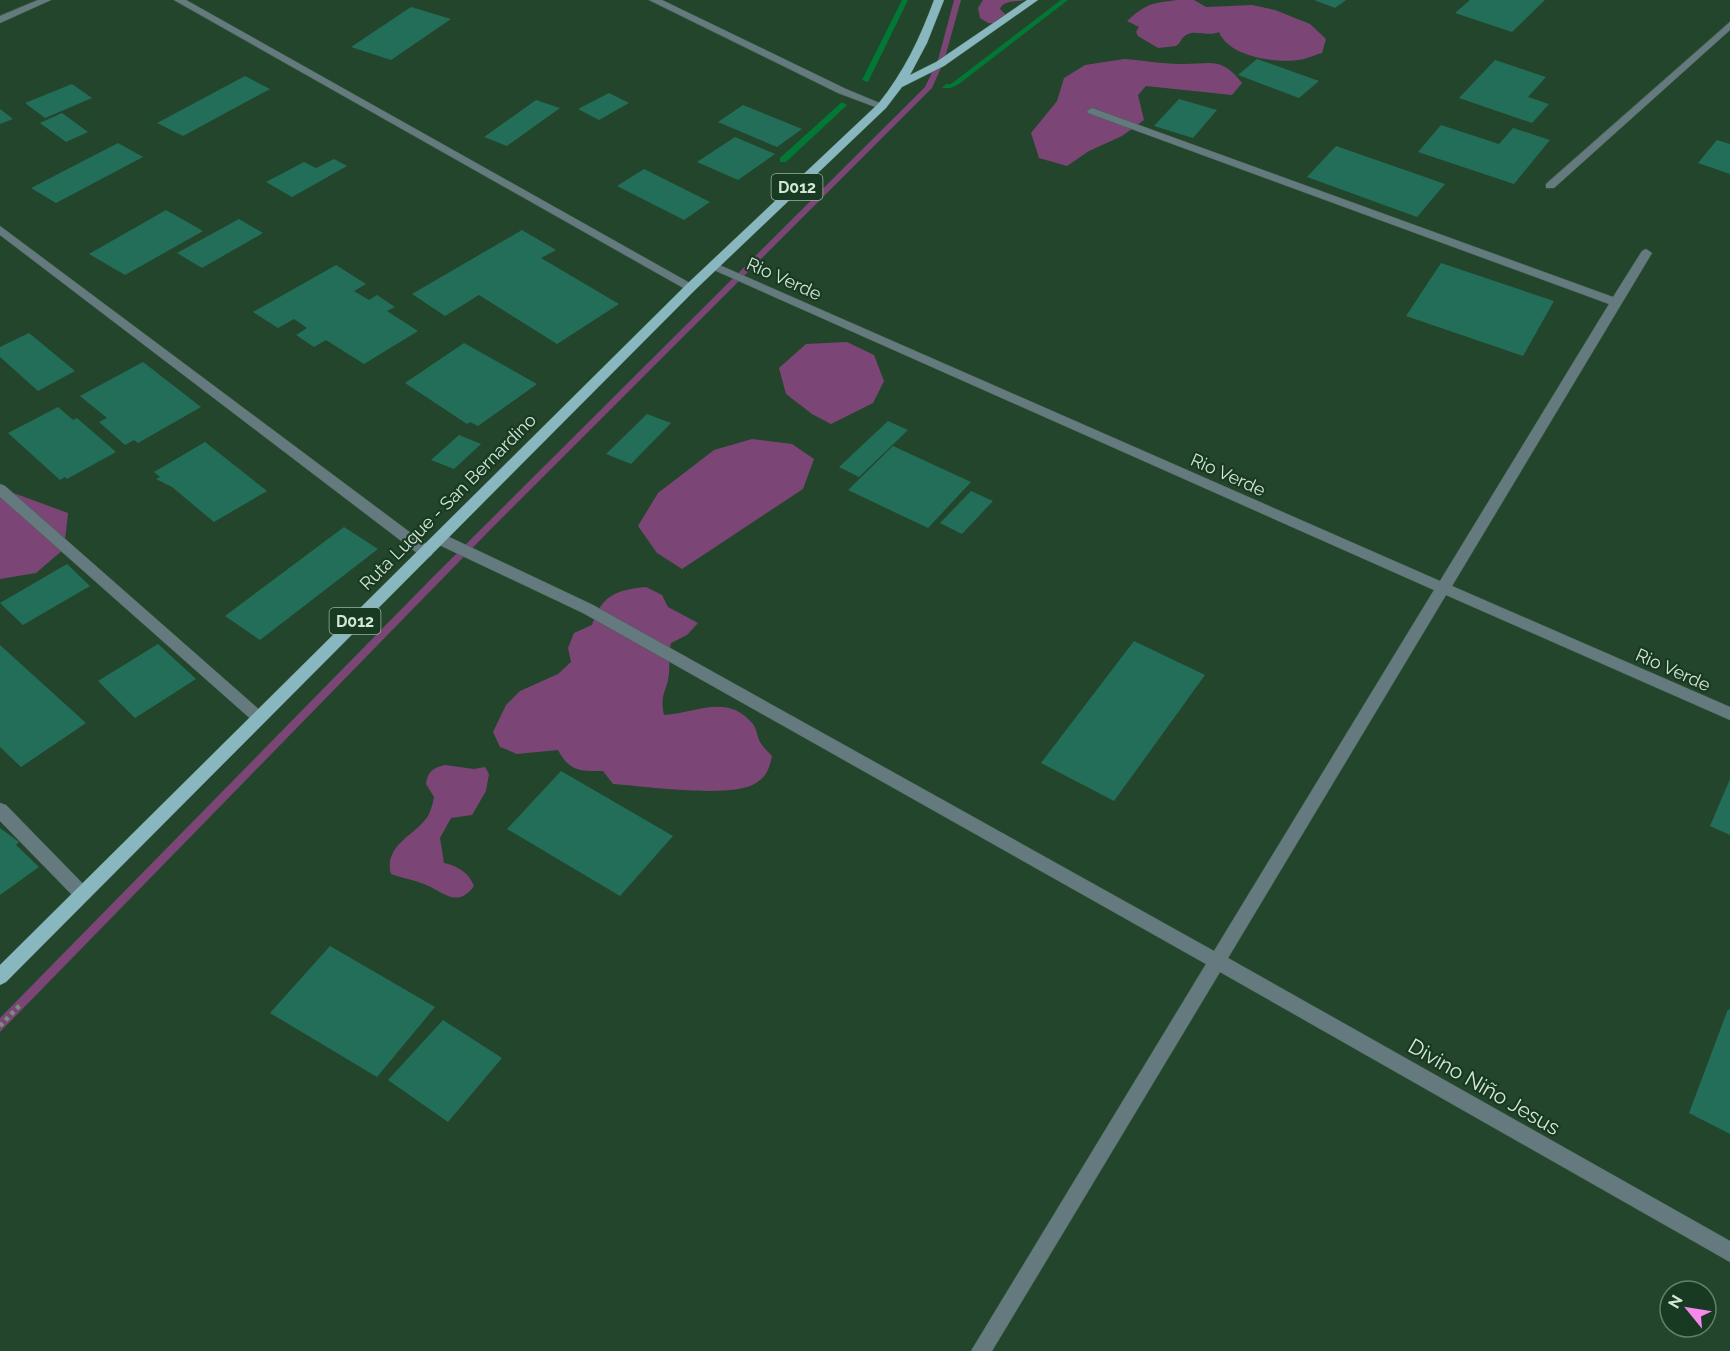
<svg xmlns="http://www.w3.org/2000/svg" width="1730" height="1351" font-family="Raleway,sans-serif">
<style>
.green{fill:#7b4675}
.water{fill:#027837}
.lines{fill:none;stroke-linecap:round;stroke-linejoin:round}
.stream{fill:#027837;fill-rule:evenodd}
.building{fill:#236e59}
.minor-casing{stroke:#43624b;stroke-width:1}
.major-casing{stroke:#43624b;stroke-width:1}
.path{stroke:#75907b;stroke-width:4.5;stroke-dasharray:4 4;stroke-linecap:butt}
.minor{fill:#647a7f;fill-rule:evenodd}
.major{fill:#89b7c0;fill-rule:evenodd}
.labels{text-anchor:middle;stroke-width:4.5;stroke-linejoin:round;paint-order:stroke}
.shield{fill:#183a22;stroke:#9cb3a1;stroke-width:1.5}
.shield-label{font-size:16px;font-weight:bold;fill:#d4e7d7}
.street-label{font-size:18px;fill:#d4e7d7;stroke:#183a22}
.near-street-label{font-size:21px;fill:#d4e7d7;stroke:#183a22}
</style>
<rect width="100%" height="100%" fill="#23452c"/>
<path class="green" d="M954,0H961L944,61L932,88L489,531L0,1032V1018L432,578L925,87L938,60Z
M983,0H1025C1017,2 1003,0 1000,9L1006,15L1001,24L988,23L980,18L978,8Z
M1176,0H1194L1206,7L1252,5L1275,10L1310,24L1326,39L1322,53C1314,55 1307,59 1299,60C1275,63 1229,57 1219,32C1209,37 1195,29 1186,35C1181,38 1181,43 1176,46L1158,48L1138,36L1136,32L1139,27L1127,21C1136,13 1145,5 1157,3C1164,1 1168,2 1176,0Z
M1124,59C1142,60 1161,64 1180,64C1210,65 1220,55 1242,83L1232,95L1146,86L1138,95L1144,120L1122,136L1089,151L1067,166L1039,158L1031,133L1057,101L1064,78L1085,65Z
M847,342L874,355L884,381L873,403L831,424L812,414L786,394L779,368L806,344Z
M752,439L792,444L814,459L803,489L682,569L657,553L638,526L658,493L714,450Z
M0,488L68,513L64,549L36,573L0,579Z
M646,587L662,595L668,607L698,623L687,635L671,643C668,657 670,660 669,672C668,691 659,693 664,715C698,713 727,693 753,724C757,730 757,736 760,742C763,747 768,752 772,756C769,769 767,776 756,783C733,799 643,786 613,784L603,771C580,771 570,772 558,750L517,754L500,747L493,732L506,705L520,691L558,674L571,662L568,648L574,633L592,625C602,595 616,590 646,587Z
M445,765L474,769L485,767L489,774L486,791L472,815L451,818L440,838L444,863C458,866 469,873 474,886C457,909 444,892 424,884C414,880 402,878 391,874C383,845 416,835 428,816C431,810 433,803 434,797L426,784C428,771 433,768 445,765Z"/>
<path class="water" d="M902,0H908L868,82L862,80Z
M1061,0H1068L959,84L951,88H942L946,84H951Z"/>
<g class="lines">
<path class="stream" d="M842,102L847,105L845,107L786,162H780V158Z"/>
</g>
<path class="building" d="M1314,0H1346L1335,8Z
M1470,0H1545L1512,32L1455,13Z
M411,7L451,19L391,60L351,47Z
M1257,59L1319,81L1299,98L1238,75Z
M1495,60L1546,77L1528,97L1549,104L1532,123L1459,98Z
M245,76L270,89L183,136L157,123Z
M72,84L92,98L45,118L25,103Z
M609,93L629,103L599,120L578,109Z
M1179,99L1217,110L1193,138L1154,126Z
M536,100L560,108L507,146L484,137Z
M743,105L802,129L777,147L718,122Z
M0,109L13,119L0,124Z
M62,113L88,132L66,142L40,123Z
M1441,125L1499,144L1513,128L1550,140L1514,184L1418,152Z
M735,137L775,154L738,180L697,162Z
M1717,140L1730,144V174L1698,163Z
M118,143L143,157L56,203L31,188Z
M1336,146L1445,184L1417,217L1307,177Z
M334,159L347,166L292,197L266,182L304,162L316,168Z
M644,169L710,202L684,220L617,186Z
M166,210L203,231L125,275L89,254Z
M239,219L263,233L202,268L177,253Z
M522,230L556,250L541,258L619,304L557,344L479,295L445,316L412,294Z
M1441,263L1554,301L1523,356L1406,316Z
M336,265L366,284L354,291L369,300L377,295L395,307L387,311L418,331L364,364L326,340L314,347L296,335L307,328L294,319L278,328L253,312Z
M29,333L75,371L38,391L0,357V347Z
M464,343L537,384L478,426L470,422L467,424L405,383Z
M143,362L201,407L138,443L134,440L125,445L99,422L107,418L80,396Z
M58,407L73,420L77,418L116,452L67,479L65,477L60,480L8,433Z
M647,414L671,423L631,464L606,454Z
M888,421L908,430L859,477L839,467Z
M459,435L481,444L454,469L431,460Z
M205,442L267,491L214,522L172,487L156,479L160,477L154,472Z
M893,446L971,482L928,528L848,490Z
M971,491L993,501L962,534L940,523Z
M344,527L378,549L260,640L225,616Z
M67,564L90,586L23,625L0,603Z
M1134,641L1205,675L1114,801L1041,763Z
M158,644L196,679L135,718L98,681Z
M0,645L86,723L21,767L0,747Z
M561,771L673,836L620,896L507,829Z
M1730,779V835L1710,826Z
M0,828L19,842L16,845L39,867L0,895Z
M330,946L435,1007L377,1077L270,1013Z
M1728,1009L1730,1010V1134L1689,1113Z
M443,1020L502,1058L448,1122L388,1080Z"/>
<g class="lines">
<g class="minor-casing">
<path id="minor" d="M38,0H51L0,23V16Z
M174,0H186L697,287L691,291L687,290Z
M649,0H662L846,89L887,106L878,108L838,93Z
M1730,22V30L1554,188H1546V184Z
M1092,108L1613,297L1642,251L1646,249L1652,253L1452,586L1730,707V720L1446,595L1228,958L1730,1241V1262L1220,972L992,1351H971L1206,964L583,613L435,543L433,539L440,534L445,535L593,605L1214,951L1434,590L707,267L713,263L717,264L1440,581L1609,304L1088,113L1087,111Z
M0,226L431,548L433,552L431,556H421L0,235Z
M0,484L5,486L263,713L266,717L263,721H253L0,497Z
M0,803L6,805L88,889L90,894L88,899L82,901L76,899L0,821Z"/>
</g>
<g class="major-casing">
<path id="major" d="M934,0H944L927,43L910,75L936,62L1027,0H1038L944,66L902,87L886,108L695,290L6,982L0,985V965L687,284L878,104C904,72 920,38 934,0Z"/>
</g>
<path class="path" d="M0,1026L20,1005"/>
<use href="#minor" class="minor"/>
<use href="#major" class="major"/>
</g>
<g class="labels">
<g class="shield">
<rect x="771.5" y="174" width="51" height="26" rx="4.5"/>
<rect x="329.5" y="608" width="51" height="26" rx="4.5"/>
</g>
<g class="shield-label">
<text x="797" y="193">D012</text>
<text x="355" y="627">D012</text>
</g>
<g class="street-label">
<text transform="translate(784 279) rotate(24)" y="6">Rio Verde</text>
<text transform="translate(1228 475) rotate(24)" y="6">Rio Verde</text>
<text transform="translate(448 502) rotate(-45)" y="6">Ruta Luque - San Bernardino</text>
<text transform="translate(1673 670) rotate(24)" y="6">Rio Verde</text>
</g>
<g class="near-street-label">
<text transform="translate(1484 1087) rotate(30)" y="7">Divino Niño Jesus</text>
</g>
</g>
<g transform="translate(1688 1309) rotate(300)"><circle r="28" fill="#183a22" stroke="#637f6a" stroke-width="1.5"/>
<path d="M0-4.5L10 22L0 15L-10 22Z" fill="#f788ec"/>
<text y="-9" font-size="16" font-weight="bold" text-anchor="middle" fill="#d4e7d7">N</text>
</g>
</svg>
